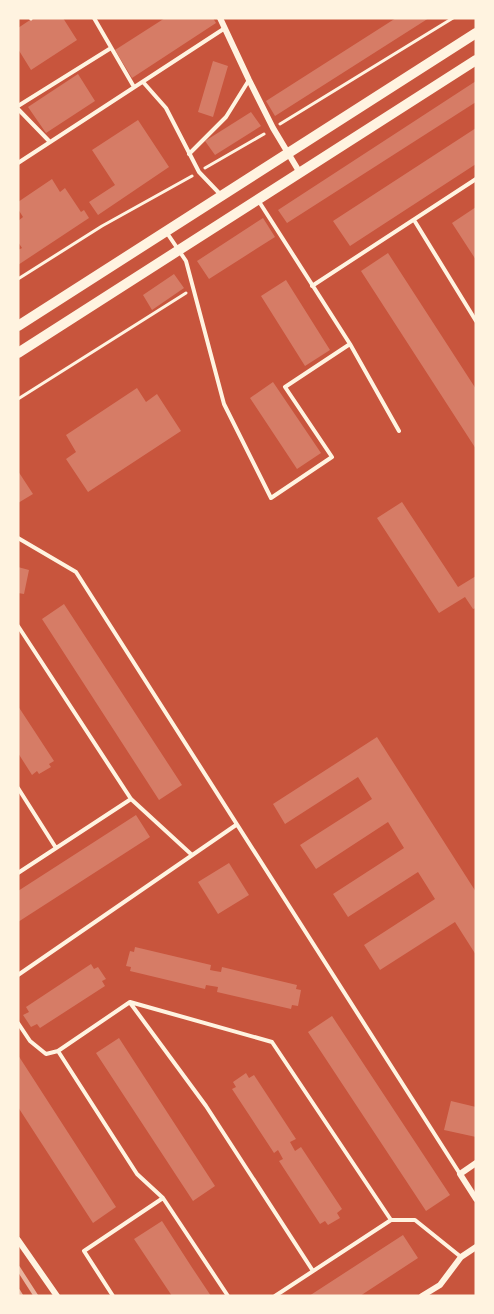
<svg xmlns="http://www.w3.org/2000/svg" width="494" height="1314" font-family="'PT Serif',serif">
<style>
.building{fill:#d67c66}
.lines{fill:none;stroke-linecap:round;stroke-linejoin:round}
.path{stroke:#fff3e0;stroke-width:3}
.service{stroke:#fff3e0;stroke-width:4}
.minor{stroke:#fff3e0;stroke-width:6}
.secondary{stroke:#fff3e0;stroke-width:10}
.rail{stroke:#e9b49f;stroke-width:4.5}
</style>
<rect width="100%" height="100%" fill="#c8553d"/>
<path class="building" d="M33,18H63L77,40L31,70L18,49V28Z
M165,18H213L216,23L132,78L115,50Z
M396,18H429L275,116L266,101Z
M213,61L228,66L213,117L198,112Z
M78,74L95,101L46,133L28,107Z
M476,81V102L287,223L278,210Z
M251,112L261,126L215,155L205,141Z
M138,120L169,167L98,215L89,202L115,185L92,150Z
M476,128V164L350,246L333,221Z
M52,179L60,192L65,188L81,212L84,210L89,218L18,265V250L22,248L18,242V221L23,217L18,209V202Z
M476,207V260L452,223Z
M263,218L275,237L209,279L197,261Z
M388,253L476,389V449L361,271Z
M174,274L184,288L152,310L143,295Z
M286,280L330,350L305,366L261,296Z
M273,382L321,453L297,469L250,398Z
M137,388L146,402L157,394L181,431L88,492L66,459L76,452L66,435Z
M18,471L33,494L18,503Z
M402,502L458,587L476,576V608L473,609L465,597L439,613L377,518Z
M18,567L29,570L24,594L18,593Z
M64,604L182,785L159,800L42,619Z
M18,706L54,761L49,764L51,767L39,774L37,771L32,775L18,753Z
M377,737L476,892V955L455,922L380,970L364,945L435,899L418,872L348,917L333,894L404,848L388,822L316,869L300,845L372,799L358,777L285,824L273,804Z
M136,815L150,837L18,922V891Z
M229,863L249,895L218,914L198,882Z
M135,947L211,965L210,970L215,971L221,972L222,967L297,985L296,989L301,990L298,1006L292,1005L291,1009L217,992L218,987L206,985L205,989L130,971L131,967L126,966L130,951L134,952Z
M91,964L94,969L98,967L106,979L102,981L105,986L40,1028L37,1024L31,1027L23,1015L29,1012L26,1007Z
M332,1016L450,1195L426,1211L308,1032Z
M119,1038L215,1186L193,1201L96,1053Z
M18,1055L116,1207L93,1223L18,1107Z
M246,1073L249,1078L254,1075L296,1139L290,1142L295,1151L301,1147L342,1209L337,1213L340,1218L328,1225L325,1221L320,1224L279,1161L283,1159L278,1150L274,1153L232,1089L236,1087L233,1082Z
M451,1101L476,1107V1137L444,1130Z
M162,1221L191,1266L211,1296H172L134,1239Z
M403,1235L418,1258L360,1296H309Z"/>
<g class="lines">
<path class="path" d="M30,18L31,19
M280,124L453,18
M205,168L264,134
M18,279L102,226L192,176
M18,399L186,293"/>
<path class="service" d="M94,18L134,87
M143,82L166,108L199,172L220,194
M18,106L111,48
M18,109L50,142
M189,154L226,117L249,80
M18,163L225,28
M414,220L476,321
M167,233L186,261L224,404L271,498L332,457L285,387L350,344L258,200
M312,286L476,179
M350,344L399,431
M18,538L76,572L460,1174
M18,626L131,799L192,855
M18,788L56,848
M18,873L131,799
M18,975L236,825
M131,1004L206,1106L313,1271
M18,1023L30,1041L46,1054L58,1051
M113,1296L84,1251L163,1198
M228,1296L163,1198L137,1174L58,1051L130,1002L272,1042L391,1220
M275,1296L391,1220H415L461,1257"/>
<path class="minor" d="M220,18L249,80L273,128L300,173
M476,1163L460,1174L476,1199
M18,1240L57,1296
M422,1296L440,1285L461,1257L476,1247"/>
<path class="secondary" d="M18,326L476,33
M18,353L476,60"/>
<path class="rail" d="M18,1268L36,1296
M18,1291L21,1296"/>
</g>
<rect width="494" height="1314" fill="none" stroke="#fff3e0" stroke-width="39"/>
</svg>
